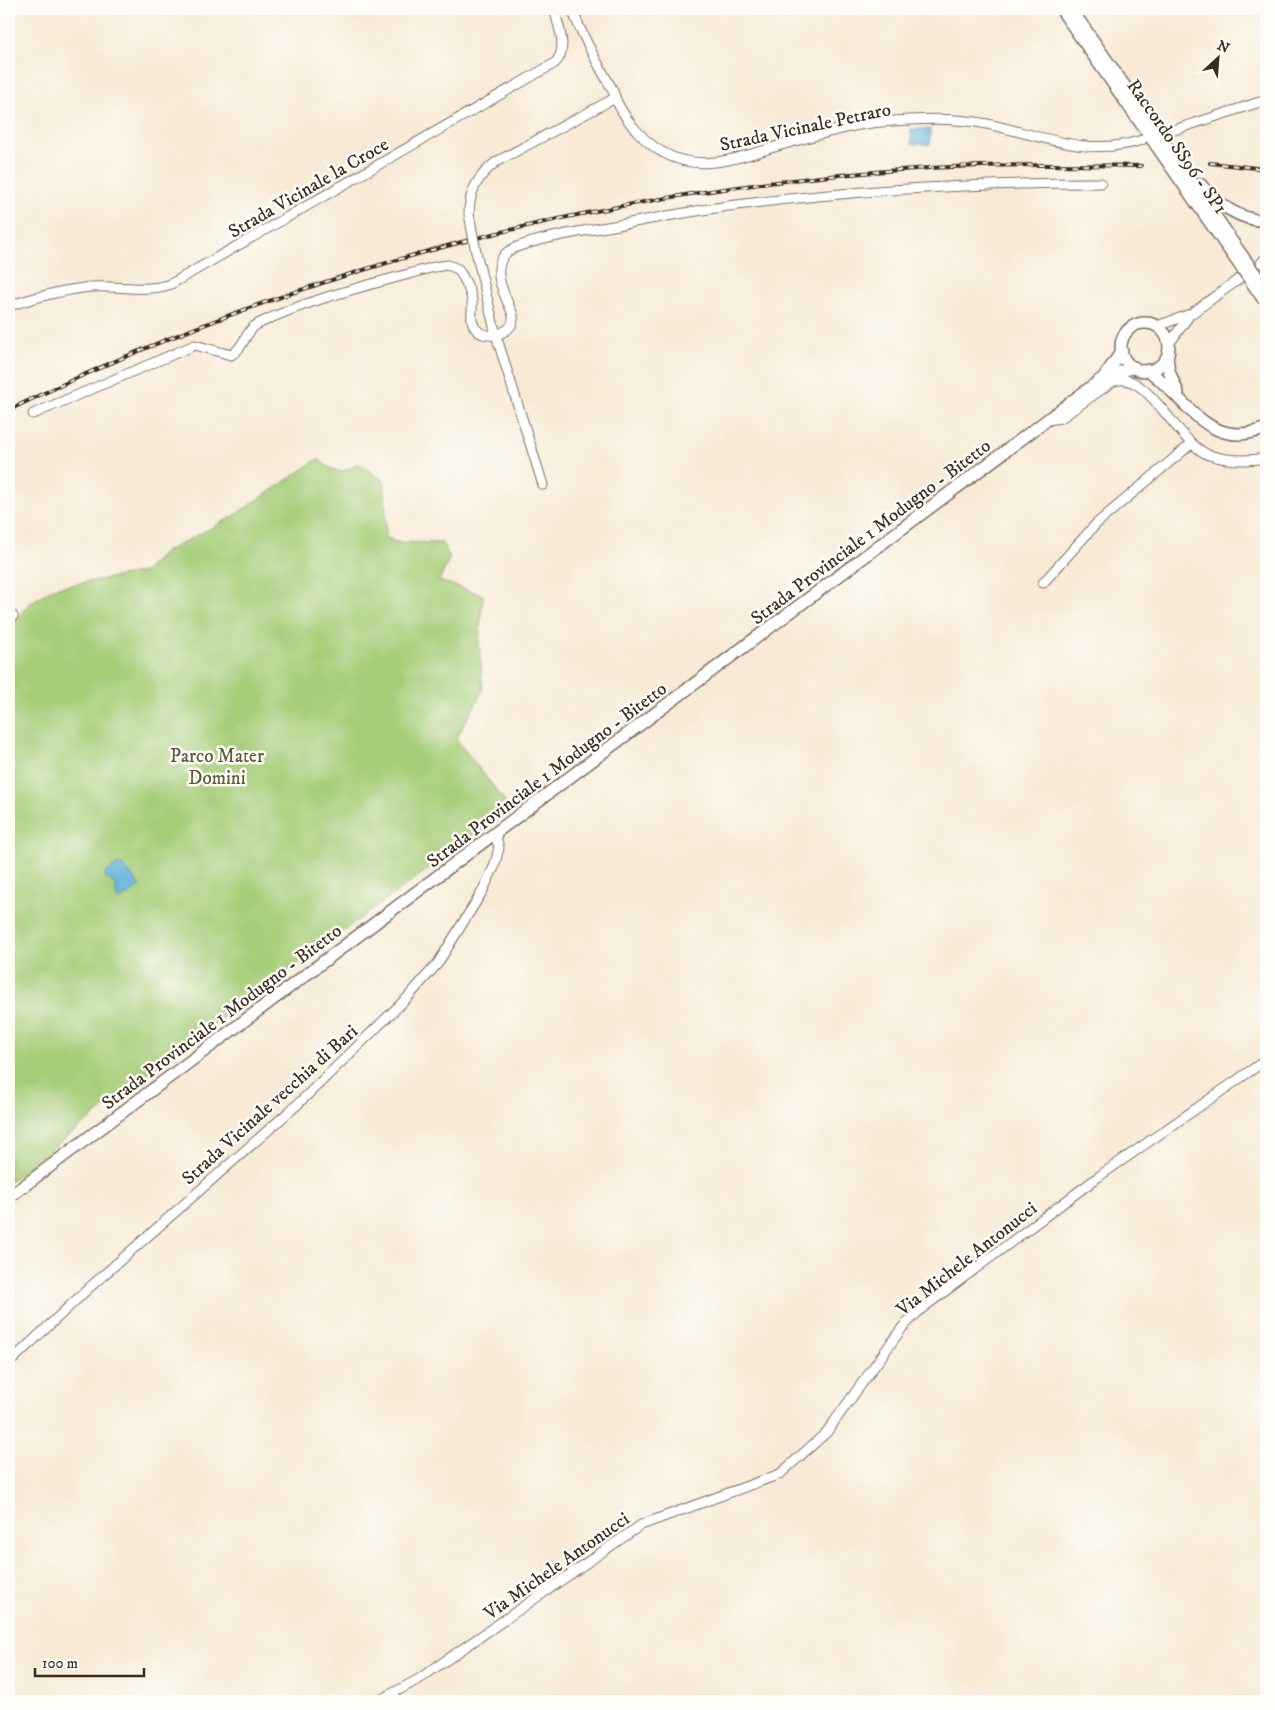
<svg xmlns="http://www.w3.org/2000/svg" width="1275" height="1710" font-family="'IM FELL DW Pica',serif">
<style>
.green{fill:#a5cc77;stroke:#707b4a}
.water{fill:#60b0da;stroke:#4e6d7c}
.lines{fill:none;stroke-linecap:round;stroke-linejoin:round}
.minor-casing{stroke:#7d6d5e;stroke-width:11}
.major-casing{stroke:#7d6d5e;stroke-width:14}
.minor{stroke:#fff;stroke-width:9}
.major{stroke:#fff;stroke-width:11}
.rail-casing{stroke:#3b2a1e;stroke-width:4}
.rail{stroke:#fdfcf7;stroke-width:2;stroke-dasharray:5.5;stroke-linecap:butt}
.minor-bridge-casing{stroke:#7d6d5e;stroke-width:11;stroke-linecap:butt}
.major-bridge-casing{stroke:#7d6d5e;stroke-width:14;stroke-linecap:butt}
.minor-bridge{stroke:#fff;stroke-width:9}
.major-bridge{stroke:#fff;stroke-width:11}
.labels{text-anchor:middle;stroke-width:5;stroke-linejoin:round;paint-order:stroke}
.street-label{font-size:19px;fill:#3b2a1e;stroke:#fdfcf7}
.park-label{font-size:19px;fill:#5b5b39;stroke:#fdfcf7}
</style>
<rect width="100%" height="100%" fill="#fdfcf7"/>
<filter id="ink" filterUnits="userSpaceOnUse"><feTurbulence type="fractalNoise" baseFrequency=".02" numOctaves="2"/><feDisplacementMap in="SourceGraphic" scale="10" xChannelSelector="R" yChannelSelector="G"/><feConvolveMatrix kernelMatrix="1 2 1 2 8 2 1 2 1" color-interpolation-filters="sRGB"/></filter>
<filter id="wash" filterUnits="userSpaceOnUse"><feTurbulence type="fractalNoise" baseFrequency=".0096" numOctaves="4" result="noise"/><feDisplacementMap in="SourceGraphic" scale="20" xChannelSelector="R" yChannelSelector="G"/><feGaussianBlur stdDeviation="1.12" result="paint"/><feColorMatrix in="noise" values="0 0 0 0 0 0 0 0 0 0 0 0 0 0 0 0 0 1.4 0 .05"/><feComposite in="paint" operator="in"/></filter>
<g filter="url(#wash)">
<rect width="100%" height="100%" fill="#f7ead6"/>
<path class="green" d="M318,459C334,472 340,476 358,463L385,482L386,537L395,542L442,543L450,557L439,581L483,595L479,642L483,690L456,739L511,809L188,1043L9,1182V627L29,604L53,588L144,572L165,552L232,517Z"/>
<path class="water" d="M930,129V144H911V129Z
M117,864L124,866L140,886L121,900L117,898L115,884L105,877L106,873Z"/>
</g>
<g filter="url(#ink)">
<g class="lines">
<g class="minor-casing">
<path id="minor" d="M572,9C582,36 596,61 611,87C614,92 615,99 618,104C627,122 646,144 664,153C701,174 744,156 781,145C809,137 853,124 881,122C916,119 952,117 987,124C1040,135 1088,158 1142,140
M1168,132L1266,100
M469,214C469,191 478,176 496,162L615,98
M476,252L496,335L543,485
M1261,263L1266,258
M9,306C36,297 62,290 91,287C117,285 146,293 171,284L555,63C569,49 558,25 554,9
M1157,326L1191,314L1239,279
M1169,344L1189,316
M33,414L195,345L231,355C245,348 245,330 258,324C310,298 378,283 434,267L448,265L458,269C464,278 470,289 472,300C473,307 471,314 472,320C475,337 493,338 505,331C512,327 514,322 513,315C506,297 490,272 505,254C515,242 588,230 607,227C653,219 699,209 745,204C863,189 982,183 1101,183
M1047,420L1061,418L1112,382C1146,365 1176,443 1209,455C1228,461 1248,461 1266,458
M1043,583L1096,524L1191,444
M9,621L13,616
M9,1363L90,1287L299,1103L408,997L438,963L482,892L494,867L499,848L495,833
M378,1701L419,1679L641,1525L780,1474L826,1433L902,1328L920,1310L1098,1177L1266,1060"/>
</g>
<g class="major-casing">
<path id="major" d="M1061,9L1225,244
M1071,9L1229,236
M1200,184C1217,204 1240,220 1266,221
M1121 347a24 24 0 1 1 48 0a24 24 0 1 1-48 0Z
M1167,357L1169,371L1178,393
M1148,370C1188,399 1208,452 1266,428
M1104,377L1122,351
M9,1197L1103,378L1134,367"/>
</g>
<use href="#minor" class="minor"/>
<use href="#major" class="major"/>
<g class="rail-casing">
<path id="rail" d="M1210,163L1266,169
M9,410C297,269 609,187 930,168C1000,164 1071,165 1141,166"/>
</g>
<use href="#rail" class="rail"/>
<g class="minor-bridge-casing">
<path id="minor-bridge" d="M469,214L476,252"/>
</g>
<g class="major-bridge-casing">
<path id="major-bridge" d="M1231,240L1266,289
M1225,244L1264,300"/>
</g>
<use href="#minor-bridge" class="minor-bridge"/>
<use href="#major-bridge" class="major-bridge"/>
</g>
</g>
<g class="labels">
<g class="street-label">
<text transform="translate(805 126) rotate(-12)" y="7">Strada Vicinale Petraro</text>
<text transform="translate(1178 146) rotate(55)" y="7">Raccordo SS96 - SP1</text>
<text transform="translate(308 187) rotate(-30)" y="7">Strada Vicinale la Croce</text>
<text transform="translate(870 531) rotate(-37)" y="7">Strada Provinciale 1 Modugno - Bitetto</text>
<text transform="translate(546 774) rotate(-37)" y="7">Strada Provinciale 1 Modugno - Bitetto</text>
<text transform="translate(221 1016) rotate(-37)" y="7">Strada Provinciale 1 Modugno - Bitetto</text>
<text transform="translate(269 1104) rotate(-42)" y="7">Strada Vicinale vecchia di Bari</text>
<text transform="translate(966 1258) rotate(-38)" y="7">Via Michele Antonucci</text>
<text transform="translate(556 1565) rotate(-35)" y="7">Via Michele Antonucci</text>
</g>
<g class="park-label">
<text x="217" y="762">Parco Mater<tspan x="217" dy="22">Domini</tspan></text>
</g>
</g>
<rect width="1275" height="1710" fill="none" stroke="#fdfcf7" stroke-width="30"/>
<g transform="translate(1218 58) rotate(26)" stroke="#fdfcf7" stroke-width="4" paint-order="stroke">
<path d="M0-4L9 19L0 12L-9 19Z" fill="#3b2a1e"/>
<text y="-8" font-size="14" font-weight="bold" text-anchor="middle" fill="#3b2a1e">N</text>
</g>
<path d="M35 1668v8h109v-8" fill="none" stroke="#3b2a1e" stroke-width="2.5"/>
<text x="42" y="1668" font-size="15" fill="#3b2a1e" stroke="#fdfcf7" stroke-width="4" paint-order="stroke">100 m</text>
</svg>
